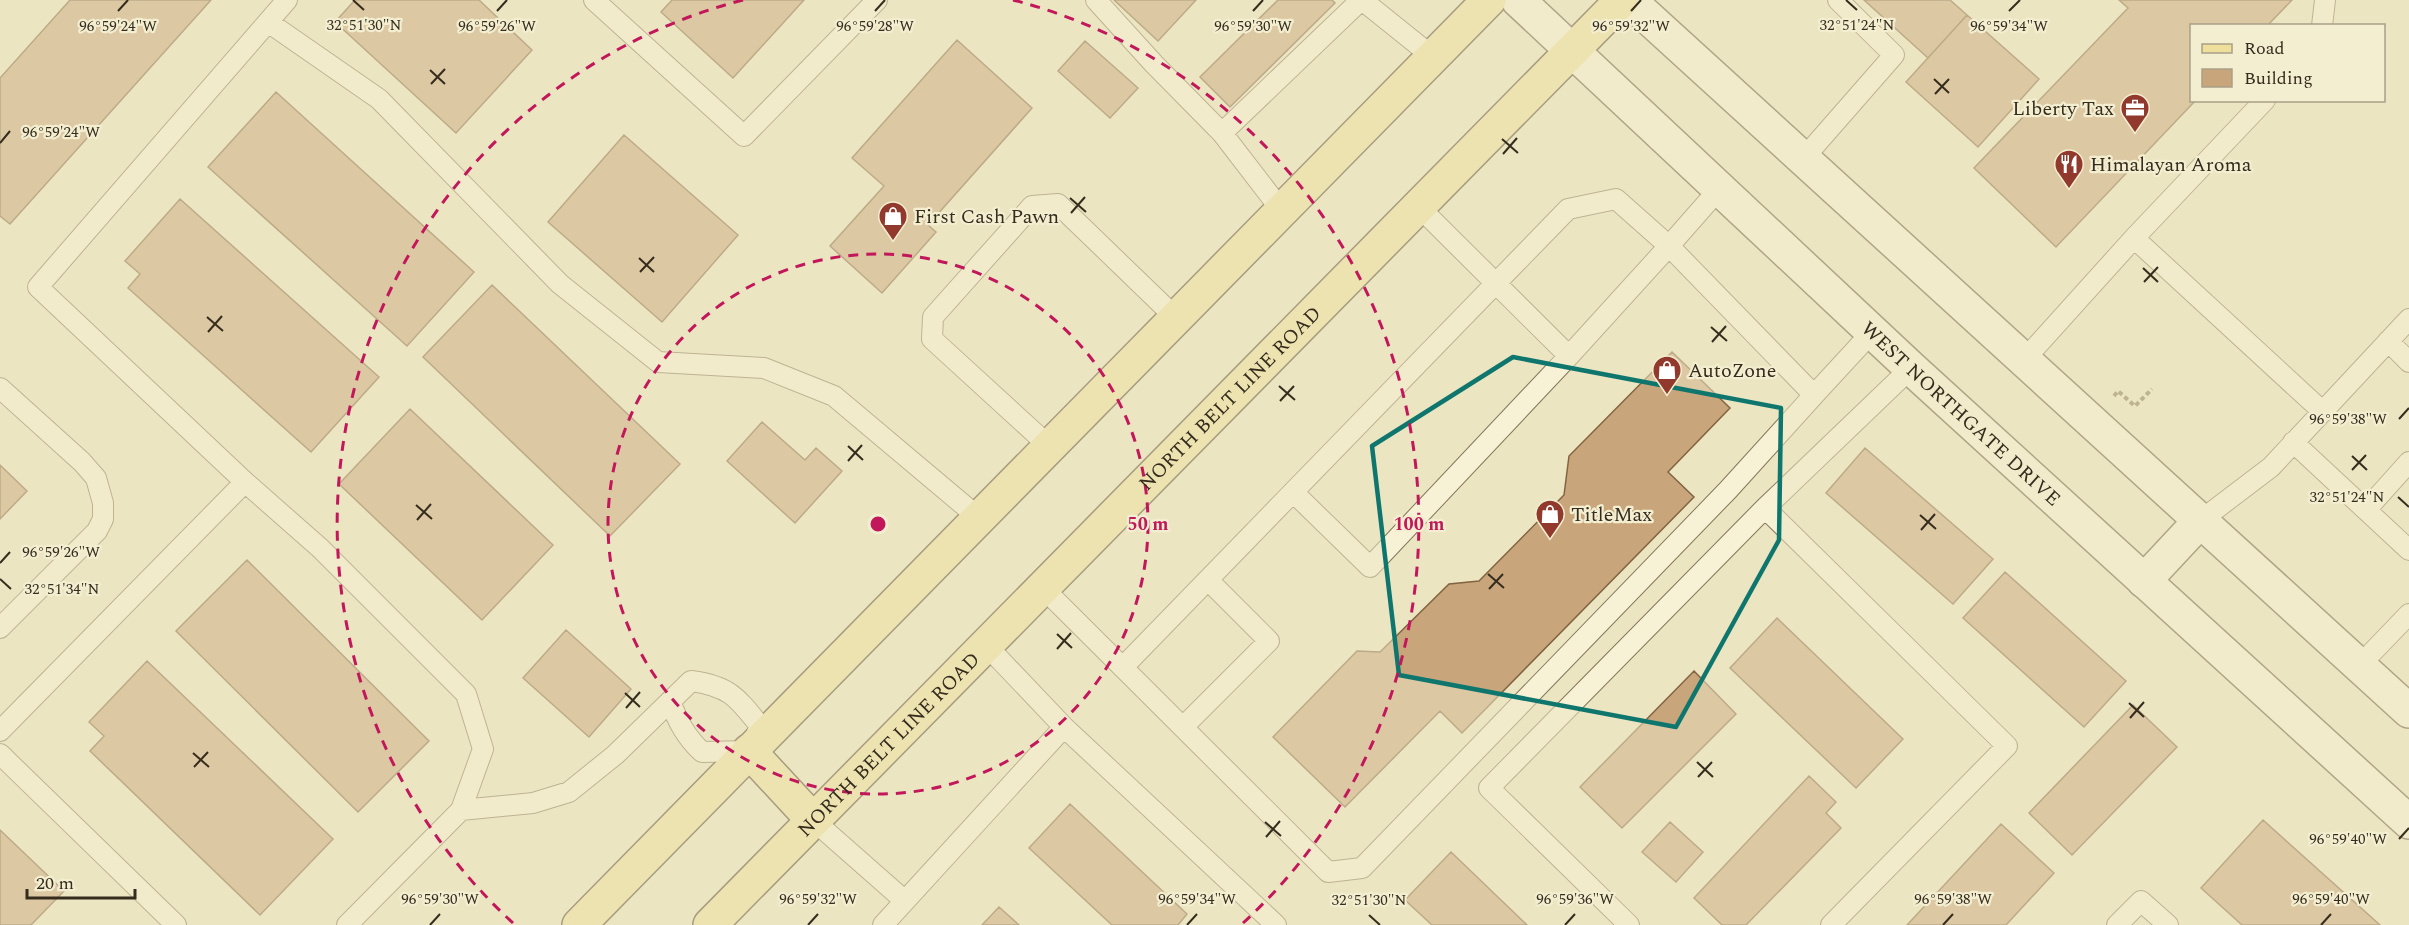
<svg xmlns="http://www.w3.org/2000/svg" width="2409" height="925" font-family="Spectral,serif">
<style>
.building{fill:#c8a57a;stroke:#836441;stroke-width:1.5}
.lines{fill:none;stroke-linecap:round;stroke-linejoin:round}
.service-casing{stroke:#85765a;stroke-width:22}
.secondary-casing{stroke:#66573d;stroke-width:36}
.primary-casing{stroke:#53442e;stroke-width:36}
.path{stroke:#85765a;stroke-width:4;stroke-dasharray:4.5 3;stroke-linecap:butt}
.service{stroke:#f7f1d5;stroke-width:20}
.secondary{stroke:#f7f1d5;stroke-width:33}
.primary{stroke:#eedf9b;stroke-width:33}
.marked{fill:none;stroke:#0f766e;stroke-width:4.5;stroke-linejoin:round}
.ticks{fill:none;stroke:#352c1e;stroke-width:2}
.ring{fill:none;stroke:#c2185b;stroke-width:3;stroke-dasharray:10 8}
.labels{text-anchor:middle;stroke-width:4.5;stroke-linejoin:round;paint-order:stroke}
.poi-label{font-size:20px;fill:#352c1e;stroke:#f4eed1;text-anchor:start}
.street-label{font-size:20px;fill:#352c1e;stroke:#f4eed1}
.ticks-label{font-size:15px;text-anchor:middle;fill:#352c1e;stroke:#f4eed1;stroke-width:4.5;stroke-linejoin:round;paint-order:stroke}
.centre{fill:#c2185b;stroke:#f4eed1;stroke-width:3}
.ring-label{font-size:18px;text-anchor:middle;font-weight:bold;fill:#c2185b;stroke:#f4eed1;stroke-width:4.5;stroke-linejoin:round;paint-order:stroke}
</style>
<rect width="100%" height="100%" fill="#ece5c2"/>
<path class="building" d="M70,0H211L10,224L0,216V78Z
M355,0H479L532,50L456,133L335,22Z
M672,0H804L733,78L661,12Z
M1114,0H1196L1158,41Z
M1278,0H1332L1335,3L1230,107L1200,77Z
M1864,0H1950L1967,15L1928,58Z
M2119,0H2292L2267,26H2192V100H2196L2056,247L1974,168L2128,8Z
M1967,15L2039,79L1978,147L1906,82Z
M957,40L1032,108L928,225L936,232L882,293L830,246L884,186L852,158Z
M1085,41L1138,88L1110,118L1058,71Z
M276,92L474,272L407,346L208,167Z
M624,135L738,235L662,322L548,222Z
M180,199L379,377L311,452L128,288L140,274L125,261Z
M492,285L680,464L610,536L423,357Z
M1672,352L1730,408L1668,472L1694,497L1462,733L1440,711L1345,807L1273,737L1357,651L1380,652L1449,584L1479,581L1564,495L1569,456Z
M410,409L553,545L482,620L339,484Z
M762,422L805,460L816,448L842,471L795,523L727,461Z
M1865,448L1993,559L1953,604L1826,493Z
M0,465L27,491L0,519Z
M247,560L429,741L358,812L176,631Z
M2005,572L2126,681L2084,727L1963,618Z
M1777,618L1903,739L1856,788L1730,668Z
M566,630L631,689L589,737L523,678Z
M147,661L333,839L260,915L90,751L104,736L89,722Z
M1694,671L1736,714L1622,828L1580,787Z
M2133,705L2177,747L2072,855L2029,813Z
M1809,776L1836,802L1826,813L1841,828L1746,925H1722L1694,898Z
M1070,804L1187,914L1178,925H1112L1029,848Z
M2263,820L2380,925H2242L2201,888Z
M1670,822L1703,852L1676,882L1642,852Z
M2001,824L2054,873L2006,925H1907Z
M0,830L64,891L31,925H0Z
M1451,852L1527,925H1432L1405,900Z
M999,907L1019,925H982Z"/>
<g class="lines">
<g class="service-casing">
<path id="service" d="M594,0L744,136L877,0
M1096,0L1154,64L1222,133L1282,211
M1362,0L1433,57
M268,22L379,99L560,284L658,362L764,368L834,396L979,518
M2322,26L2325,0
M1222,133L1361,0
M1803,159L1894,55L1838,0
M2134,238L2322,411
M2388,341L2409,362
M2024,360L2134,238L2265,100
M0,388L82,462L96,478L103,503V519L97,531L0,628
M1814,395L1873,331
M2293,442L2409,550
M1049,446L932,339L933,317L1032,206L1058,204L1176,318
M245,482L320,548L466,694L483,749L461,810L347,925
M1293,492L1370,567L1569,356
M1765,508L2007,746L1831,925
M2366,510L2409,462
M2200,521L2271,467L2409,319
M1042,587L1328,872L1362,868L1728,490L1814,395L1669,246L1720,188
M986,645L1064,727
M2359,666L2409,614
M1123,667L1568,209L1616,199L1669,246L1569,356L1418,206
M1183,727L1269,641L1208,580
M0,731L245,482L38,287L287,0
M0,754L176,925
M461,810L533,803L569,792L615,755L691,681C729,686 737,697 760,726L749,751L702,752C686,737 678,722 670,701
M813,820L905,901
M883,925L1064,727L1276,925
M1629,925L1489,788L1765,508L1911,368
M2117,925L2141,901L2168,925"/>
</g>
<g class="secondary-casing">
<g id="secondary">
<path id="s1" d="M1518,0L1911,368L2409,822"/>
<path d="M1629,0L2409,711"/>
<path d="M2144,581L2200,521"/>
</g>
</g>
<g class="primary-casing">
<g id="primary">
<path d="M749,751L813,820"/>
<path d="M579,925L1489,0"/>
<path id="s2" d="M710,925L1622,0"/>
</g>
</g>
<path class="path" d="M2114,396L2118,391L2135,406L2152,389"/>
<use href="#service" class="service"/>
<use href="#secondary" class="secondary"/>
<use href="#primary" class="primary"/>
</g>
<path d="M0 0H2409V925H0ZM1513,357L1781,408L1779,540L1676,727L1399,675L1372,446Z" fill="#ece5c2" fill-opacity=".55" fill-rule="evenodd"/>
<path class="marked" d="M1513,357L1781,408L1779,540L1676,727L1399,675L1372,446Z"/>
<path class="ticks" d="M353,0L364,10M1846,0L1857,10M118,11L128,0M497,11L507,0M875,11L885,0M1253,11L1263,0M1631,11L1641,0M2009,11L2020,0M430,70L445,84M1934,79L1949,93M431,84L445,69M1935,94L1949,79M1502,139L1518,153M0,143L10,131M1503,154L1517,138M1070,198L1086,212M1071,213L1085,197M639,258L654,272M2143,268L2158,282M640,272L654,257M2144,282L2158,267M207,317L223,331M1711,327L1727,341M208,332L222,316M1712,342L1726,326M1279,386L1295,400M1280,401L1294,386M2399,419L2409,408M848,446L863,460M2352,456L2367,470M848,461L862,445M2352,470L2366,455M2398,497L2409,507M416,505L432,519M1920,515L1936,529M417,520L431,504M1921,530L1935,514M0,563L10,552M1488,574L1504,588M0,579L11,589M1489,589L1503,574M1057,634L1072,648M1057,649L1071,633M625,693L640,707M2129,703L2144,717M626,708L640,692M2130,718L2144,702M193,753L209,767M1697,762L1713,777M194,767L208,752M1698,777L1712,762M1265,822L1281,836M1266,837L1280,821M2399,839L2409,828M1369,915L1380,925M430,925L440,914M808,925L818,914M1187,925L1197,914M1565,925L1575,914M1943,925L1953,914M2321,925L2331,914"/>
<g class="ring">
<circle cx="878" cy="524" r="270"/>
<path d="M513 923A541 541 0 0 1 743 0M1013 0A541 541 0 0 1 1243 923"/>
</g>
<defs>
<g id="office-pin" transform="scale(1.5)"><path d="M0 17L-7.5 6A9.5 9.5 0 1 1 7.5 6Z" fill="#91392d" stroke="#f4eed1"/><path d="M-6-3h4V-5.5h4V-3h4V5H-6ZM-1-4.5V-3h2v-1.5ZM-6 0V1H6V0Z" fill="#fff"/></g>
<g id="restaurant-pin" transform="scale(1.5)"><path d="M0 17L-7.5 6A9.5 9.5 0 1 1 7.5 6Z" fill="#91392d" stroke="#f4eed1"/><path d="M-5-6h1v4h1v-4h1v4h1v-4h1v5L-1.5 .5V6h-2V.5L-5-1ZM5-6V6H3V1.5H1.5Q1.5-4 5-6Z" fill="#fff"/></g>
<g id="shop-pin" transform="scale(1.5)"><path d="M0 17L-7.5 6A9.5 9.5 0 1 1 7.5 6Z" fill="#91392d" stroke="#f4eed1"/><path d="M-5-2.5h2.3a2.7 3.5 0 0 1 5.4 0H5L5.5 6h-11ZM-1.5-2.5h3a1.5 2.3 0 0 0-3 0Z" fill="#fff"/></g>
</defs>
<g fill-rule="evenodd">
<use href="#office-pin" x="2135" y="108"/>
<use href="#restaurant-pin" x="2069" y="164"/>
<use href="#shop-pin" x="893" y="216"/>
<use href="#shop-pin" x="1667" y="370"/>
<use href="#shop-pin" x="1550" y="514"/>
</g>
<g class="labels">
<g class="poi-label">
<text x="2114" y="115" text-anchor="end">Liberty Tax</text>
<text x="2090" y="171">Himalayan Aroma</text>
<text x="914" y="223">First Cash Pawn</text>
<text x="1688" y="377">AutoZone</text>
<text x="1571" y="521">TitleMax</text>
</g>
<g class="street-label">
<text dy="7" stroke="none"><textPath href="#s2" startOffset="740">NORTH BELT LINE ROAD</textPath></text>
<text dy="7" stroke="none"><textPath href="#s1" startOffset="606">WEST NORTHGATE DRIVE</textPath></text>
<text dy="7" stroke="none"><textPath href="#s2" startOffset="254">NORTH BELT LINE ROAD</textPath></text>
</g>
</g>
<g class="ticks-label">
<text x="364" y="30">32°51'30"N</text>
<text x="1857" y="30">32°51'24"N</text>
<text x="118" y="31">96°59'24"W</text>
<text x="497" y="31">96°59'26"W</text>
<text x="875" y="31">96°59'28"W</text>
<text x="1253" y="31">96°59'30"W</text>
<text x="1631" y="31">96°59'32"W</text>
<text x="2009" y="31">96°59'34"W</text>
<text x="61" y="137">96°59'24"W</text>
<text x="2348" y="424">96°59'38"W</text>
<text x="2347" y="502">32°51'24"N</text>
<text x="61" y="557">96°59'26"W</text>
<text x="62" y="594">32°51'34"N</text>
<text x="2348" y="844">96°59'40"W</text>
<text x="440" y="904">96°59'30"W</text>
<text x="818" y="904">96°59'32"W</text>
<text x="1197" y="904">96°59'34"W</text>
<text x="1575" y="904">96°59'36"W</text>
<text x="1953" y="904">96°59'38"W</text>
<text x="2331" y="904">96°59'40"W</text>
<text x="1369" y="905">32°51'30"N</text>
</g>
<circle cx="878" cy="524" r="9" class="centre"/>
<g class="ring-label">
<text x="1148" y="530">50 m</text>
<text x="1419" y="530">100 m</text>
</g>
<rect x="2190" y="24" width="195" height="78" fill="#f4eed1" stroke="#a8a089" stroke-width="1.5"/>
<rect x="2202" y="44" width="30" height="9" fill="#eedf9b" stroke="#a8a089" stroke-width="1.5"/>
<text x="2244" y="54" font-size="18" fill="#352c1e">Road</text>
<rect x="2202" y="69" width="30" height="18" fill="#c8a57a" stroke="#a8a089" stroke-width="1.5"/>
<text x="2244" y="84" font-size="18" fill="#352c1e">Building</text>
<path d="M27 889v9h108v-9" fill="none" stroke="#352c1e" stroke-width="3"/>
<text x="36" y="889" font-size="18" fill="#352c1e" stroke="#f4eed1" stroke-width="4.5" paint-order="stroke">20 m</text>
</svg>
